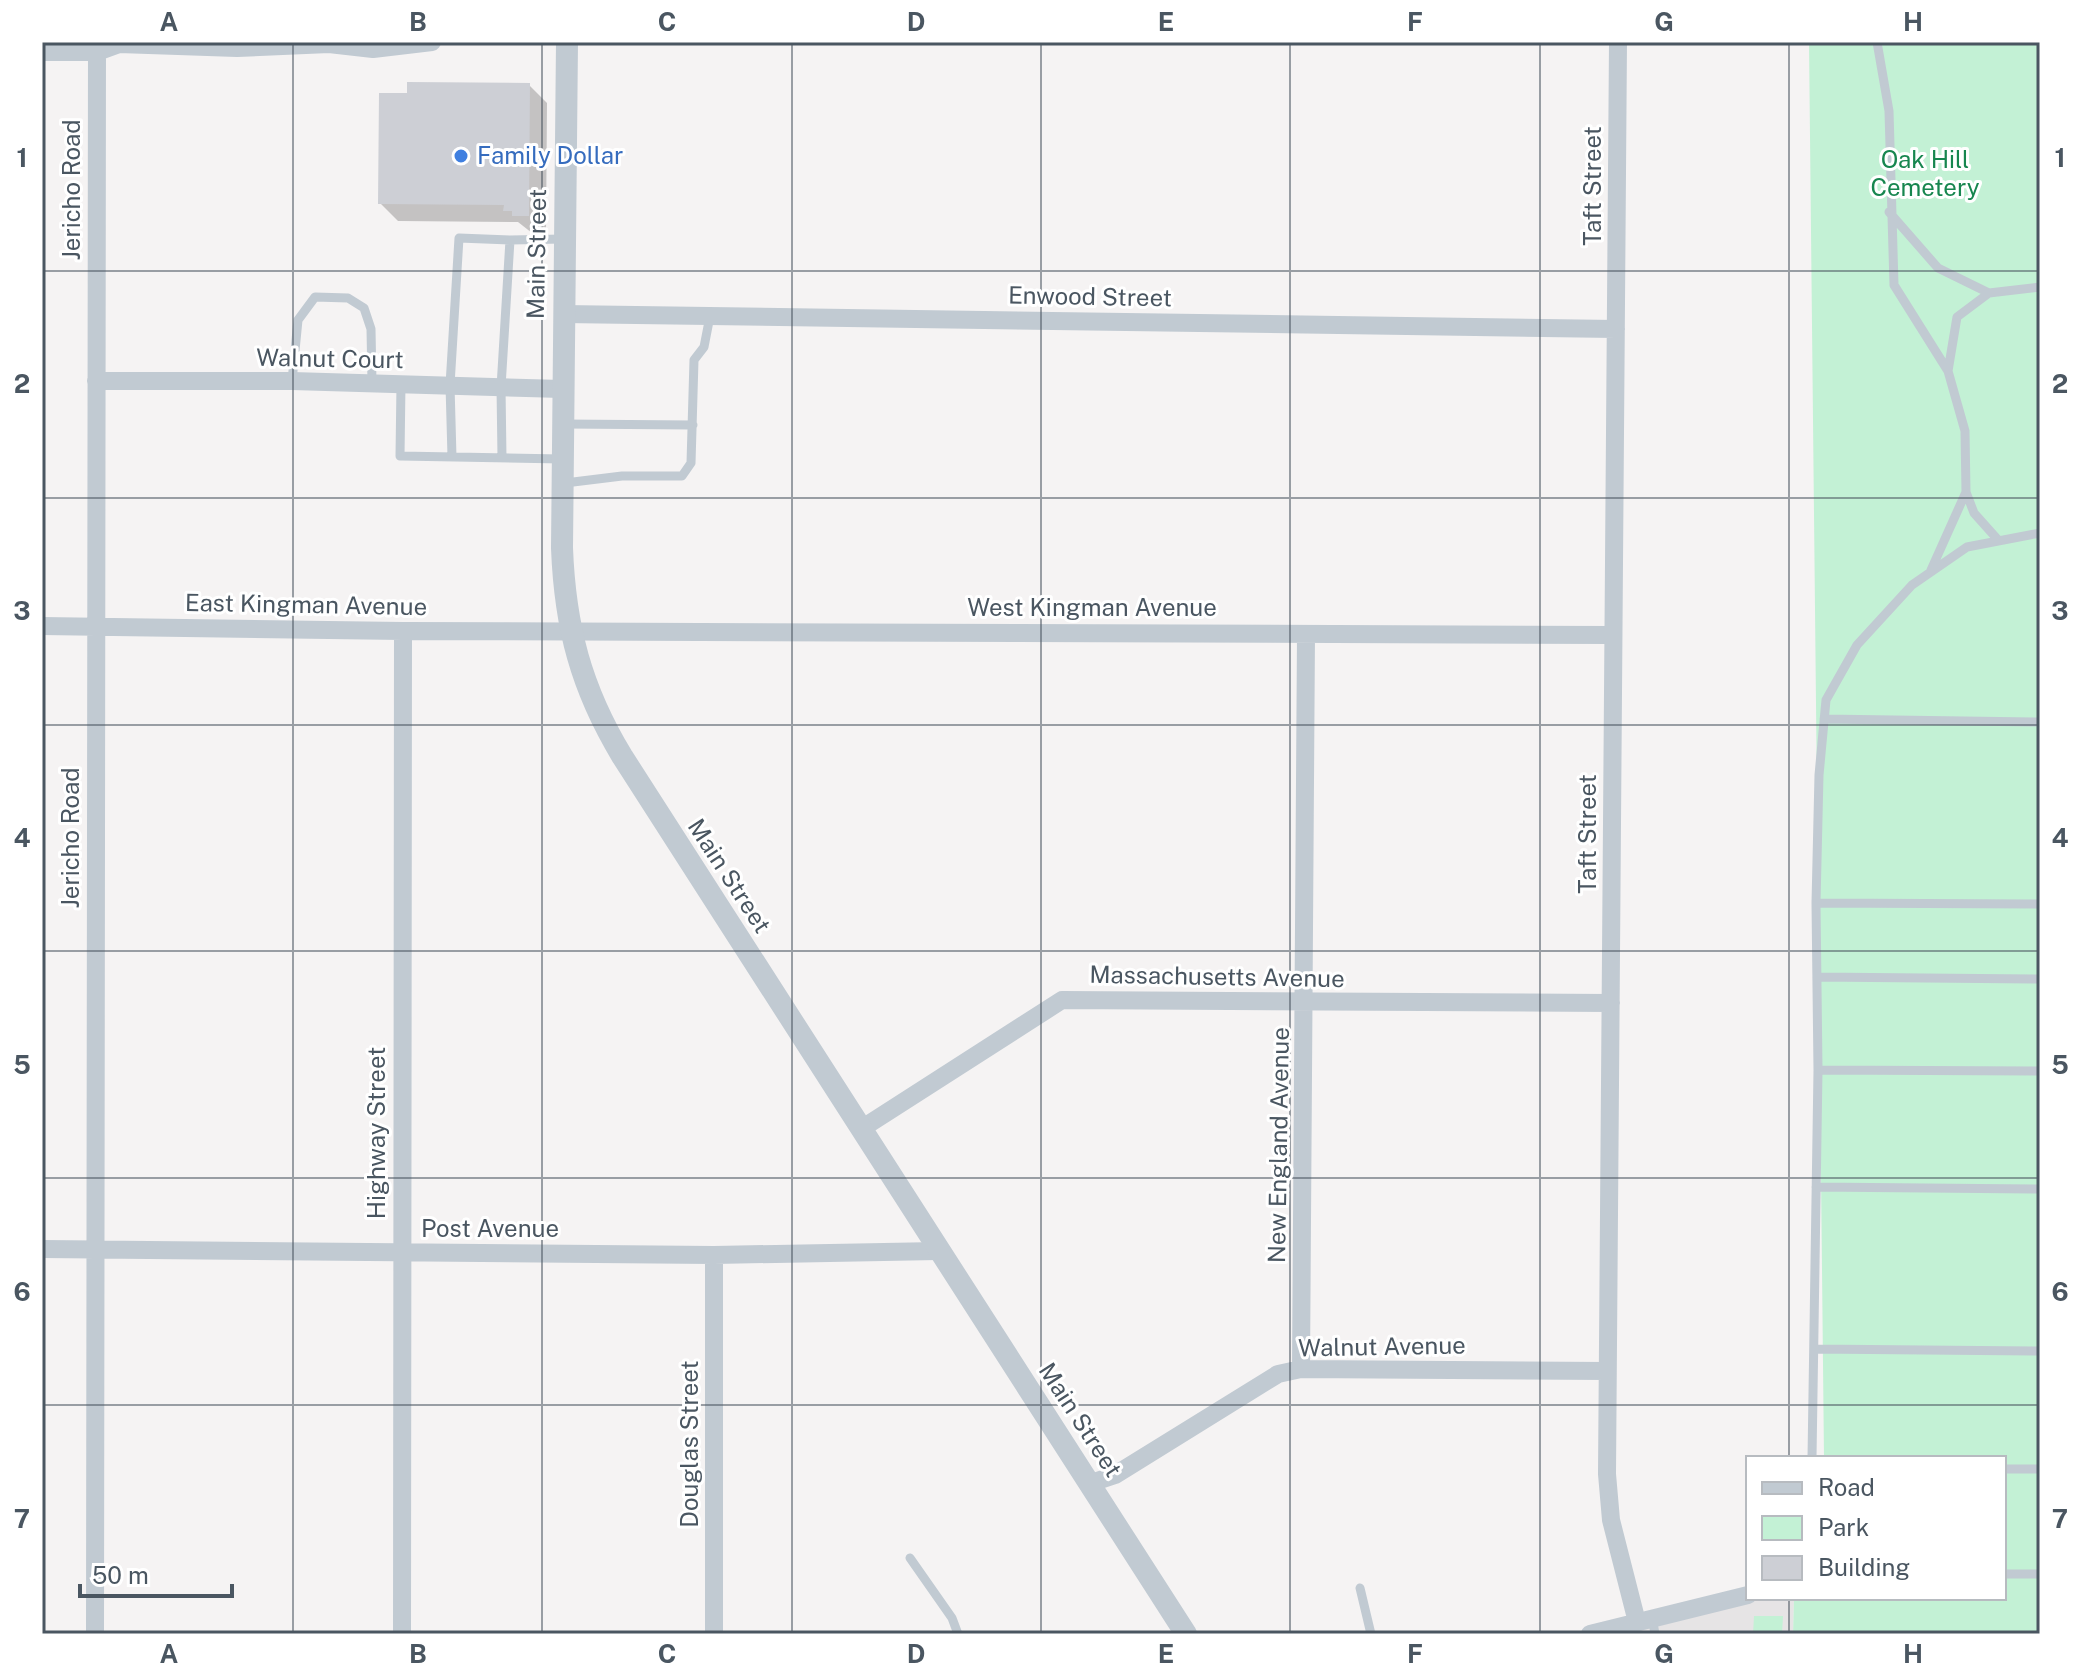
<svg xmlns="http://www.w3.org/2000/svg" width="2082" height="1676" font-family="'Public Sans',sans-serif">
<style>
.education{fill:#e6e4e5}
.green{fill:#c3f1d5}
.shadow{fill:#0003}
.building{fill:#cdcfd5}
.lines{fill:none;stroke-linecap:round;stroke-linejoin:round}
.service{stroke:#c1cad2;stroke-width:9}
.minor{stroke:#c1cad2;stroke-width:18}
.tertiary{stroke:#c1cad2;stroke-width:22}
.grid{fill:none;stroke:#4a5661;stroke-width:2;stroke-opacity:0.55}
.shop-dot{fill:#3f7fe0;stroke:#fff;stroke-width:3}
.labels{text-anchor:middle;stroke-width:6;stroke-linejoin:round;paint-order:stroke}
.shop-label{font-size:24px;fill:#366cbe;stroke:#fff;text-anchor:start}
.park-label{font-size:24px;fill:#17864f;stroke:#fff}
.street-label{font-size:24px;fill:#4a5661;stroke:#fff}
.neatline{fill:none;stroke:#4a5661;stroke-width:3}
.grid-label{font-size:26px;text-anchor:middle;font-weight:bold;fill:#4a5661}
</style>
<rect width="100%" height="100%" fill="#f5f3f3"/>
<path class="education" d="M1762,1598H1794L1793,1634H1618Z"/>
<path class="green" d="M1809,42H2040V1634H1793L1794,1598H2004V1458H1824Z
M1754,1616H1783L1782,1634H1753Z"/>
<path class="shadow" d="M529,85L547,103L546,233H532L518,222L398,221L380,203Z"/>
<path class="building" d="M407,82L530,83L529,216H512V211H503L504,205L378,204L379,93H407Z"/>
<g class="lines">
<path class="service" d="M1877,42L1889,111L1894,285L1948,371L1965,431L1966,492L1931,570
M1889,212L1938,268L1989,293
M1948,371L1957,317L1989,293L2040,287
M292,381L298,320L315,297L348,298L364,308L371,329L372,383
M401,384L400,456L562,459
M564,424L693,425
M452,457L450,385L459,238L510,240
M502,458L501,387L510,240L563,239
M565,483L622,476H682L691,463L694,360L704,347L710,316
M1966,492L1974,513L1999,541
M1824,719L2040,722
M1816,903L2040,904
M1817,977L2040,979
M1818,1070L2040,1071
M1816,1187L2040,1189
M1814,1349L2040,1351
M1812,1458L1818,1070L1816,903L1819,775L1826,700L1857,645L1912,585L1967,547L2040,533
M2004,1469H2040
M910,1558L952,1618L958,1634
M2004,1574H2040
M1360,1588L1371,1634
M1652,1617L1655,1634"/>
<path class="minor" d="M1618,42L1607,1474L1611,1520L1637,1622
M42,52H97L119,44L237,48L329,44L373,49L432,42
M563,314L1616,329
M96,381H292L562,389
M42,626L403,631L1613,635
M861,1129L1062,1000L1611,1003
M42,1249L714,1255L938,1251
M1301,1369L1306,634
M1091,1483L1115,1475L1278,1374L1301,1369L1607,1371
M95,1634L97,42
M402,1634L403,631
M714,1634V1255
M1590,1634L1748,1595"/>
<path class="tertiary" d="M567,42L562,548C565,627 581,688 622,756L1186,1634"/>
</g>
<path class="grid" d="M293,42V1634M542,42V1634M792,42V1634M1041,42V1634M1290,42V1634M1540,42V1634M1789,42V1458M42,271H2040M42,498H2040M42,725H2040M42,951H2040M42,1178H2040M42,1405H2040M1789,1598V1634"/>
<circle class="shop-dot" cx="461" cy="156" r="8"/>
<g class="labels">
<g class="shop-label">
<text x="477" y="164">Family Dollar</text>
</g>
<g class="park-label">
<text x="1925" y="168">Oak Hill<tspan x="1925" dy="28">Cemetery</tspan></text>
</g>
<g class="street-label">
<text transform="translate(1593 186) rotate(-90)" y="8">Taft Street</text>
<text transform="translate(72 190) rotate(-90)" y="8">Jericho Road</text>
<text transform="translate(537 254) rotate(-89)" y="8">Main Street</text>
<text transform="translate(1090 297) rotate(1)" y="8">Enwood Street</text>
<text transform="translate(330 359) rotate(1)" y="8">Walnut Court</text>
<text transform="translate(306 605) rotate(1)" y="8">East Kingman Avenue</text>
<text x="1092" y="616">West Kingman Avenue</text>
<text transform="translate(1588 834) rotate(-90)" y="8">Taft Street</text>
<text transform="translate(71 838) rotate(-90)" y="8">Jericho Road</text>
<text transform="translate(729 876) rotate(57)" y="8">Main Street</text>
<text transform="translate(1217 977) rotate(1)" y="8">Massachusetts Avenue</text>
<text transform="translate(377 1133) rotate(-90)" y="8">Highway Street</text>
<text transform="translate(1279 1145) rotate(-89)" y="8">New England Avenue</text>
<text x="490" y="1237">Post Avenue</text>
<text transform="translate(1382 1347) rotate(-1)" y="8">Walnut Avenue</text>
<text transform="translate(1080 1420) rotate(57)" y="8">Main Street</text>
<text transform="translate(690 1444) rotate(-90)" y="8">Douglas Street</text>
</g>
</g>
<rect width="2082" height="1676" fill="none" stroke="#ffffff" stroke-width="88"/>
<rect x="1746" y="1456" width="260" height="144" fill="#ffffff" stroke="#b7bbc0" stroke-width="2"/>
<rect x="1762" y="1482" width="40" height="12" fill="#c1cad2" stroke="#b7bbc0" stroke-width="2"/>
<text x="1818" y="1496" font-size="24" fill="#4a5661">Road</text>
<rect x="1762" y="1516" width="40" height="24" fill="#c3f1d5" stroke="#b7bbc0" stroke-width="2"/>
<text x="1818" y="1536" font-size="24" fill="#4a5661">Park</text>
<rect x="1762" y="1556" width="40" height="24" fill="#cdcfd5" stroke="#b7bbc0" stroke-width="2"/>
<text x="1818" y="1576" font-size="24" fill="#4a5661">Building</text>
<path d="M80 1584v12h152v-12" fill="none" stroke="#4a5661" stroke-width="4"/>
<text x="92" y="1584" font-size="24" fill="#4a5661" stroke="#ffffff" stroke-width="6" paint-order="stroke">50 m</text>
<rect x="44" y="44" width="1994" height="1588" class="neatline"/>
<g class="grid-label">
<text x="169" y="31">A</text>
<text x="418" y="31">B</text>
<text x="667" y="31">C</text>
<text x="916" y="31">D</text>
<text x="1166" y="31">E</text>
<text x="1415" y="31">F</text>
<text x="1664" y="31">G</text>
<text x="1913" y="31">H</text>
<text x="22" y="167">1</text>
<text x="2060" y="167">1</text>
<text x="22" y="393">2</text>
<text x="2060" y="393">2</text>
<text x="22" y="620">3</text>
<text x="2060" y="620">3</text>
<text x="22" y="847">4</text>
<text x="2060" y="847">4</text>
<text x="22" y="1074">5</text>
<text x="2060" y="1074">5</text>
<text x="22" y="1301">6</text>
<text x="2060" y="1301">6</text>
<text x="22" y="1528">7</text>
<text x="2060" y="1528">7</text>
<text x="169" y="1663">A</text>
<text x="418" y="1663">B</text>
<text x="667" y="1663">C</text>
<text x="916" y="1663">D</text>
<text x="1166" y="1663">E</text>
<text x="1415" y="1663">F</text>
<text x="1664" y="1663">G</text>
<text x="1913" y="1663">H</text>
</g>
</svg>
